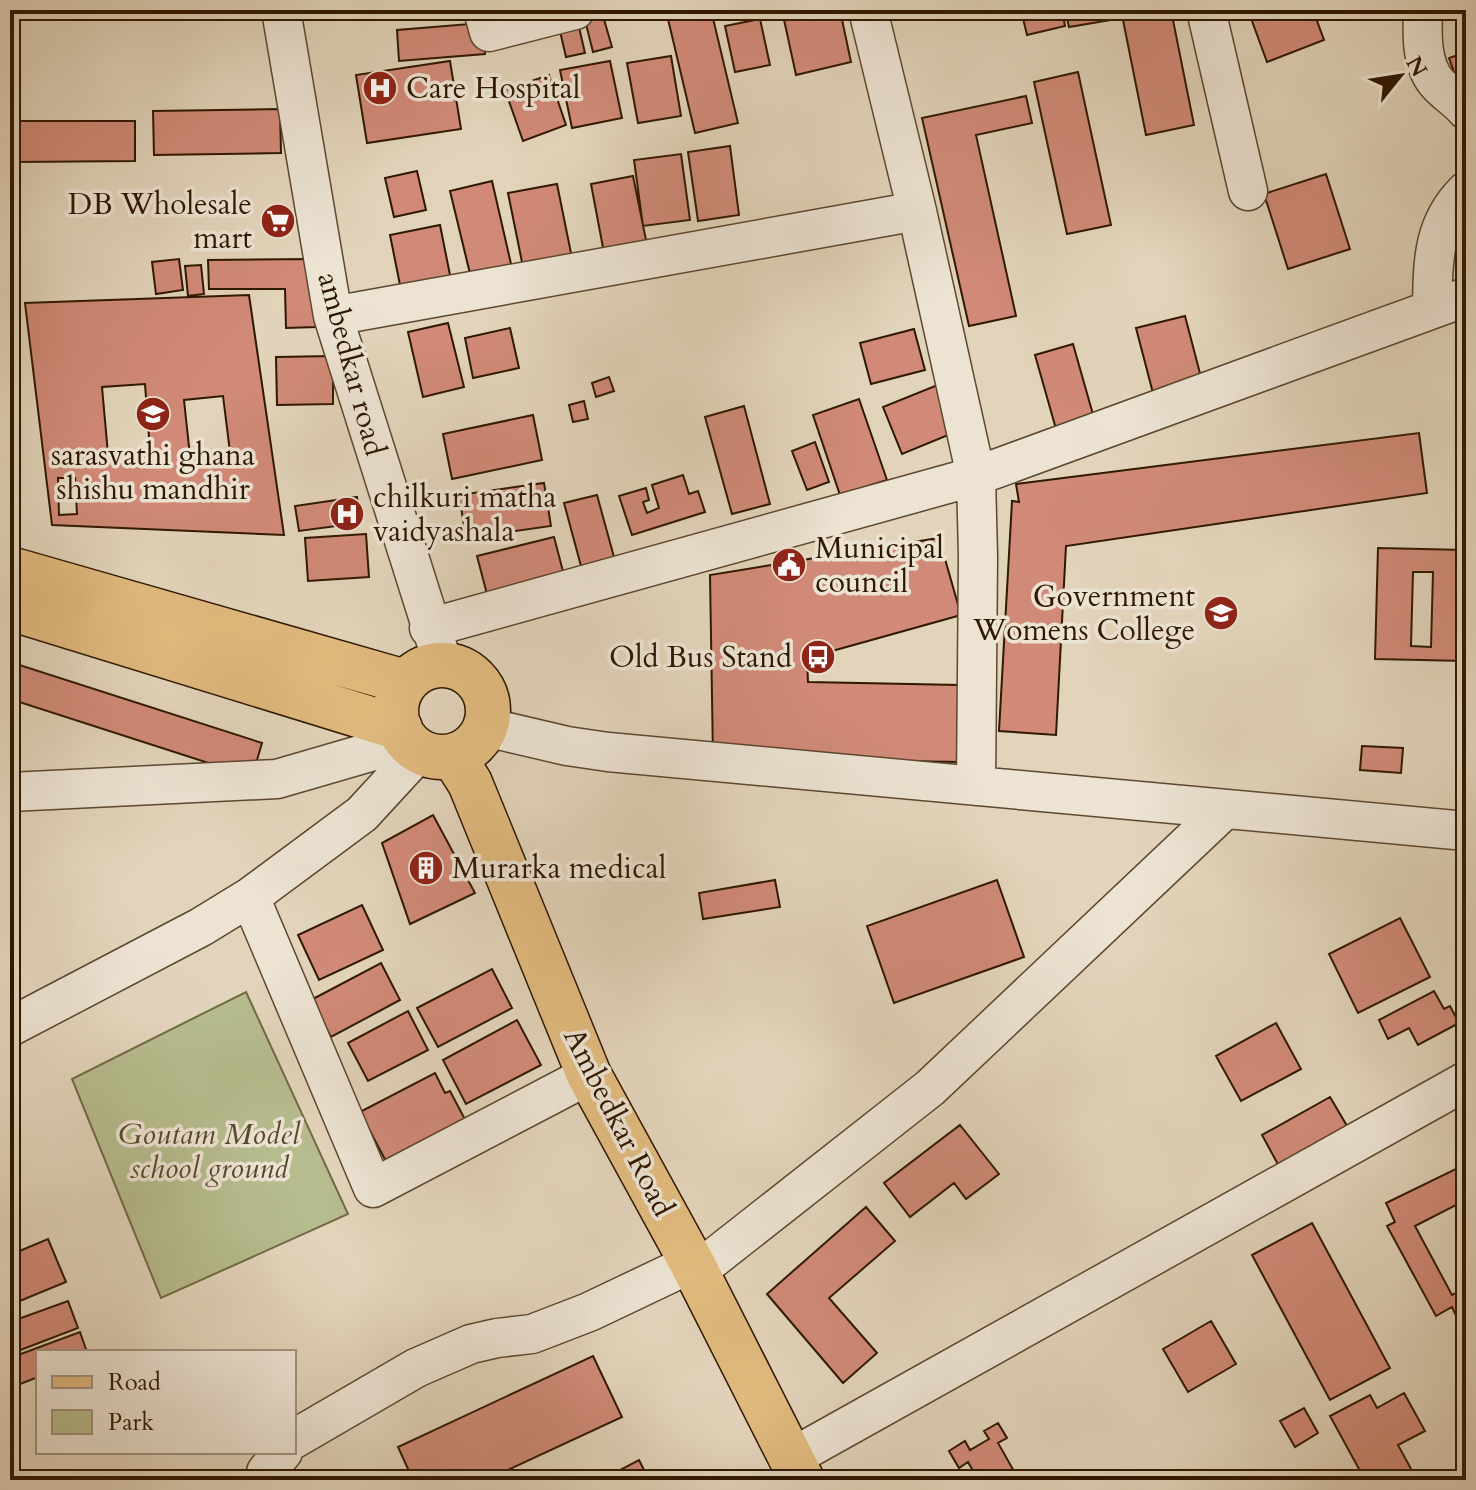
<svg xmlns="http://www.w3.org/2000/svg" width="1476" height="1490" font-family="Cardo,serif">
<style>
.green{fill:#b6bc8e;stroke:#726a47;stroke-width:2}
.building{fill:#d18a78;stroke:#2f1800;stroke-width:2;fill-rule:evenodd}
.lines{fill:none;stroke-linecap:round;stroke-linejoin:round}
.street-casing{stroke:#5c472f;stroke-width:41}
.primary-casing{stroke:#2f1800;stroke-width:47}
.street{stroke:#ece3d3;stroke-width:38}
.primary{stroke:#e1ba7e;stroke-width:44}
.labels{text-anchor:middle;stroke-width:7;stroke-linejoin:round;paint-order:stroke}
.poi-label{font-size:30px;fill:#2f1800;stroke:#ece3d3;text-anchor:start}
.street-label{font-size:30px;fill:#2f1800;stroke:#ece3d3}
.park-label{font-size:30px;font-style:italic;fill:#58492b;stroke:#ece3d3}
</style>
<rect width="100%" height="100%" fill="#e2d4bb"/>
<filter id="stains"><feTurbulence type="fractalNoise" baseFrequency=".0025" numOctaves="4"/><feColorMatrix values="0 0 0 0 .2 0 0 0 0 .09 0 0 0 0 .02 0 0 0 .5 -.17"/></filter>
<radialGradient id="worn" r=".72"><stop offset=".6" stop-color="#630" stop-opacity="0"/><stop offset="1" stop-color="#630" stop-opacity=".3"/></radialGradient>
<path class="green" d="M246,992L348,1214L161,1298L72,1079Z"/>
<path class="building" d="M705,10H711L738,123L695,133L668,19Z
M803,10H840L851,62L796,75L783,15Z
M1021,10H1062L1065,26L1027,35Z
M1065,10H1115L1117,19L1069,27Z
M1121,10H1171L1194,125L1146,135Z
M1248,10H1313L1324,40L1267,62Z
M603,16L612,47L593,52L585,20Z
M760,19L770,65L735,72L725,26Z
M482,23L485,54L399,61L397,30Z
M578,23L585,53L566,57L559,27Z
M1466,52V90L1461,92L1449,58Z
M671,56L681,116L638,123L627,63Z
M450,61L461,129L367,143L356,75Z
M610,61L622,118L572,128L560,70Z
M1078,72L1111,225L1067,234L1034,82Z
M549,75L566,125L523,141L505,90Z
M1026,96L1032,123L976,135L1016,316L969,326L922,118Z
M280,109L281,153L154,155L153,111Z
M15,121H135V161L16,162Z
M730,146L739,215L698,221L688,152Z
M681,154L690,220L643,226L634,160Z
M417,171L426,210L394,217L385,178Z
M1326,174L1350,249L1288,269L1264,194Z
M633,176L647,245L604,253L591,184Z
M492,181L514,277L473,286L450,191Z
M557,184L572,258L523,267L508,193Z
M440,225L451,280L401,290L390,235Z
M179,259L183,290L156,294L152,262Z
M314,259L316,327L286,328L285,289H209L208,260Z
M201,265L204,294L188,296L185,266Z
M249,295L284,535L52,525L25,303Z
M1185,316L1202,381L1153,393L1136,328Z
M448,323L464,387L423,397L408,332Z
M510,328L519,368L473,378L465,338Z
M914,329L925,370L871,384L860,343Z
M1073,344L1096,425L1058,436L1035,355Z
M333,356V404L277,405L276,357Z
M609,377L614,391L596,397L592,383Z
M145,384L150,451L108,454L102,387Z
M940,384L958,431L902,454L883,407Z
M223,396L230,452L190,456L184,400Z
M859,399L887,480L840,495L813,415Z
M584,401L588,419L573,422L569,405Z
M744,406L770,504L732,514L705,417Z
M533,415L542,460L452,479L443,434Z
M1419,433L1427,493L1066,546L1056,735L999,731L1012,501L1019,502L1016,484Z
M815,442L829,482L807,490L792,451Z
M683,475L689,494L698,491L705,512L632,535L619,496L646,488L649,500L643,502L647,513L659,508L652,485Z
M58,478H75L77,514L59,515Z
M544,483L551,526L466,538L459,495Z
M597,495L614,557L581,566L564,503Z
M357,497L360,523L299,531L295,506Z
M366,534L369,577L308,581L305,538Z
M554,537L565,579L488,598L477,556Z
M939,538L961,615L807,658L808,682L960,685V762L713,758L710,575Z
M1378,548L1466,550V661L1375,659ZM1413,572H1433L1431,647L1411,646Z
M10,662L262,743L252,777L10,699Z
M1362,746L1403,748L1401,773L1360,770Z
M433,815L475,893L410,924L382,843Z
M775,880L780,907L703,919L699,893Z
M997,880L1024,957L894,1003L867,926Z
M362,905L383,950L319,980L298,935Z
M1400,918L1430,977L1358,1013L1329,954Z
M381,963L400,1000L331,1037L311,1000Z
M492,969L512,1008L438,1047L417,1008Z
M1434,991L1444,1009L1450,1006L1459,1023L1418,1045L1409,1028L1388,1039L1379,1020Z
M408,1011L428,1050L368,1081L348,1043Z
M517,1020L541,1065L466,1104L443,1060Z
M1276,1023L1301,1069L1241,1101L1216,1056Z
M435,1073L445,1093L450,1091L469,1127L390,1169L360,1112Z
M1330,1097L1350,1131L1281,1170L1262,1135Z
M960,1125L999,1174L966,1199L954,1183L910,1217L884,1183Z
M1466,1164V1200L1415,1226L1452,1295L1466,1288V1318L1459,1322L1452,1307L1436,1316L1387,1226L1395,1222L1386,1203Z
M866,1207L895,1241L829,1298L877,1353L843,1383L767,1294Z
M1312,1223L1390,1368L1330,1400L1252,1255Z
M48,1239L66,1282L10,1305V1255Z
M68,1301L78,1328L10,1354V1322Z
M1211,1321L1236,1364L1188,1392L1163,1349Z
M80,1332L87,1352H38V1377L10,1388V1358Z
M593,1356L622,1417L486,1480H413L398,1447Z
M1404,1393L1425,1431L1398,1445L1417,1480H1365L1330,1416L1370,1395L1377,1408Z
M1304,1408L1318,1433L1295,1447L1280,1421Z
M998,1423L1007,1438L998,1443L1019,1480H978L968,1462L959,1468L949,1451L965,1441L970,1450L989,1439L984,1431Z
M639,1460L649,1480H601Z"/>
<g class="lines">
<g class="street-casing">
<path id="street" d="M281,10L333,316L443,664
M483,10L489,32L575,10
M868,10L917,211L976,476L978,557L976,786
M1206,10L1248,191
M1423,10C1422,34 1421,66 1438,84C1447,94 1458,100 1466,110
M1432,307C1433,262 1432,225 1466,191
M333,316L917,211
M429,628L976,476L1466,297
M486,727L567,746L608,752L1466,831
M10,792L277,779L408,741
M250,897L373,1188L589,1075
M10,1027L201,927L250,897L362,814L420,751
M696,1272L930,1088L1224,810
M294,1439L416,1368L471,1344L497,1338L532,1334L589,1312L692,1263
M791,1458L1466,1081
M265,1480L266,1472L283,1452"/>
</g>
<g class="primary-casing">
<path id="primary" d="M10,569L405,682
M10,608L400,728
M396 711a46 46 0 1 1 92 0a46 46 0 1 1-92 0Z
M453,756L470,783L589,1075L692,1263L802,1480"/>
</g>
<use href="#street" class="street"/>
<use href="#primary" class="primary"/>
</g>
<defs>
<g id="hospital-disc" transform="scale(1.8)"><circle r="9.5" fill="#8f2418" stroke="#ece3d3"/><path d="M-5-5h3v3.5h4V-5h3V5h-3V1.5h-4V5h-3Z" fill="#fff"/></g>
<g id="supermarket-disc" transform="scale(1.8)"><circle r="9.5" fill="#8f2418" stroke="#ece3d3"/><path d="M-6-5.5h2.5l.6 2H6L4.5 2H-2.5L-4.4-4H-6ZM-1.5 3.2a1.3 1.3 0 1 0 .1 0ZM3 3.2a1.3 1.3 0 1 0 .1 0Z" fill="#fff"/></g>
<g id="school-disc" transform="scale(1.8)"><circle r="9.5" fill="#8f2418" stroke="#ece3d3"/><path d="M0-5L7-2L0 1L-7-2ZM-4 1L0 2.5L4 1V4Q0 6-4 4Z" fill="#fff"/></g>
<g id="civic-disc" transform="scale(1.8)"><circle r="9.5" fill="#8f2418" stroke="#ece3d3"/><path d="M-.6-6.5H3V-4.5H.6V-3L4-1V1h2V6H-6V1h2V-1L-.6-3ZM-1.2 2.5V6h2.4V2.5Z" fill="#fff"/></g>
<g id="university-disc" transform="scale(1.8)"><circle r="9.5" fill="#8f2418" stroke="#ece3d3"/><path d="M0-5L7-2L0 1L-7-2ZM-4 1L0 2.5L4 1V4Q0 6-4 4Z" fill="#fff"/></g>
<g id="bus-disc" transform="scale(1.8)"><circle r="9.5" fill="#8f2418" stroke="#ece3d3"/><path d="M-5-6H5V4H4V6H2V4H-2V6H-4V4H-5ZM-3.5-4V0h7V-4ZM-3.5 1.2v1.5H-2V1.2ZM2 1.2v1.5H3.5V1.2Z" fill="#fff"/></g>
<g id="building-disc" transform="scale(1.8)"><circle r="9.5" fill="#8f2418" stroke="#ece3d3"/><path d="M-4-6H4V6H1V3H-1V6H-4ZM-2.5-4.3h1.7v1.8h-1.7ZM.8-4.3h1.7v1.8H.8ZM-2.5-1h1.7V.8h-1.7ZM.8-1h1.7V.8H.8Z" fill="#fff"/></g>
</defs>
<g fill-rule="evenodd">
<use href="#hospital-disc" x="380" y="88"/>
<use href="#supermarket-disc" x="278" y="221"/>
<use href="#school-disc" x="153" y="414"/>
<use href="#hospital-disc" x="347" y="514"/>
<use href="#civic-disc" x="789" y="565"/>
<use href="#university-disc" x="1221" y="613"/>
<use href="#bus-disc" x="818" y="657"/>
<use href="#building-disc" x="426" y="868"/>
</g>
<g class="labels">
<g class="poi-label">
<text x="406" y="98">Care Hospital</text>
<text x="252" y="214" text-anchor="end">DB Wholesale<tspan x="252" dy="34">mart</tspan></text>
<text x="153" y="465" text-anchor="middle">sarasvathi ghana<tspan x="153" dy="34">shishu mandhir</tspan></text>
<text x="373" y="507">chilkuri matha<tspan x="373" dy="34">vaidyashala</tspan></text>
<text x="815" y="558">Municipal<tspan x="815" dy="34">council</tspan></text>
<text x="1195" y="606" text-anchor="end">Government<tspan x="1195" dy="34">Womens College</tspan></text>
<text x="792" y="667" text-anchor="end">Old Bus Stand</text>
<text x="452" y="878">Murarka medical</text>
</g>
<g class="street-label">
<text transform="translate(352 364) rotate(75)" y="10">ambedkar road</text>
<text transform="translate(619 1122) rotate(63)" y="10">Ambedkar Road</text>
</g>
<g class="park-label">
<text x="209" y="1144">Goutam Model<tspan x="209" dy="34">school ground</tspan></text>
</g>
</g>
<rect width="1476" height="1490" fill="none" stroke="#e2d4bb" stroke-width="40"/>
<rect x="12" y="12" width="1452" height="1466" fill="none" stroke="#2f1800" stroke-width="4"/>
<rect x="20" y="20" width="1436" height="1450" fill="none" stroke="#2f1800" stroke-width="2"/>
<rect x="36" y="1350" width="260" height="104" fill="#ece3d3" stroke="#a0927f" stroke-width="2"/>
<rect x="52" y="1376" width="40" height="12" fill="#e1ba7e" stroke="#a0927f" stroke-width="2"/>
<text x="108" y="1390" font-size="24" fill="#2f1800">Road</text>
<rect x="52" y="1410" width="40" height="24" fill="#b6bc8e" stroke="#a0927f" stroke-width="2"/>
<text x="108" y="1430" font-size="24" fill="#2f1800">Park</text>
<g transform="translate(1400 76) rotate(60)" stroke="#ece3d3" stroke-width="6" paint-order="stroke">
<path d="M0-6L14 30L0 20L-14 30Z" fill="#2f1800"/>
<text y="-12" font-size="22" font-weight="bold" text-anchor="middle" fill="#2f1800">N</text>
</g>
<rect width="100%" height="100%" filter="url(#stains)"/>
<rect width="100%" height="100%" fill="url(#worn)"/>
</svg>
